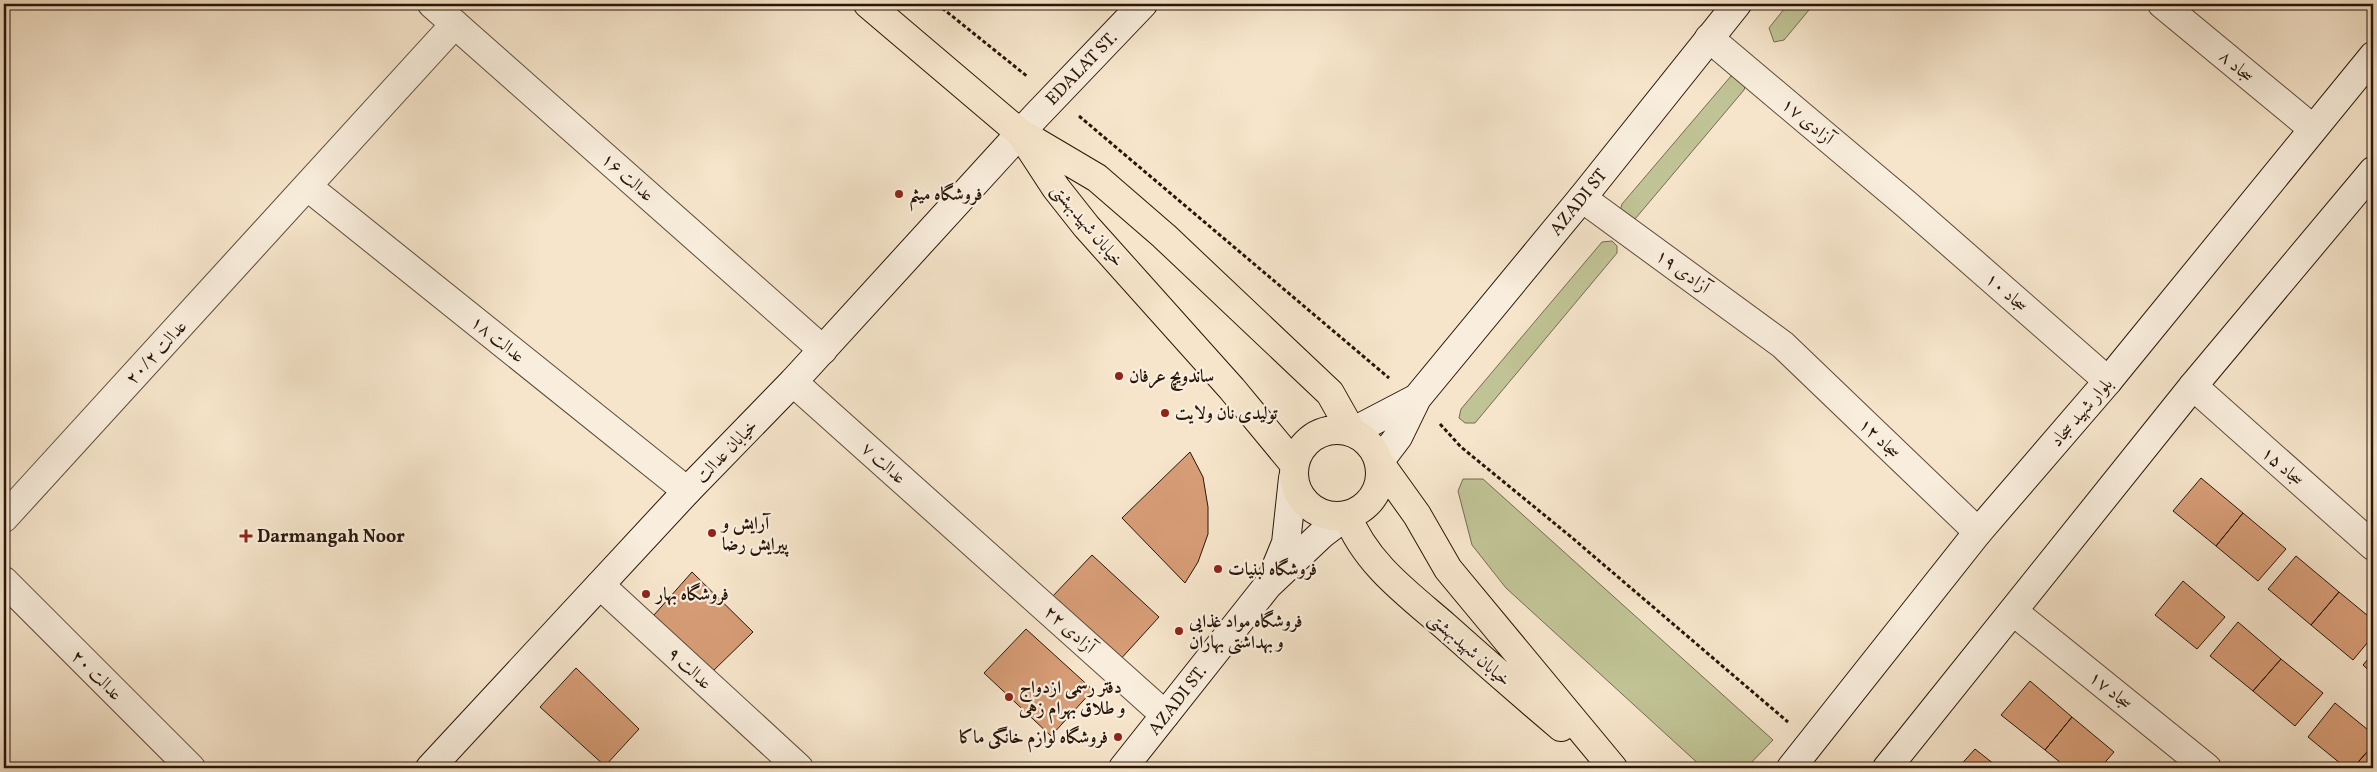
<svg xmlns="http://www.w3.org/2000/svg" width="2377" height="772" font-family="Vollkorn,Amiri,serif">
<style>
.green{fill:#c0c395;stroke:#746c4f}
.building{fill:#d79d77;stroke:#291509}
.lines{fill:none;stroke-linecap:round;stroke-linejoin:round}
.street-casing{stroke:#5c493a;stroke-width:30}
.secondary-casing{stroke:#291509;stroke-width:30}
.primary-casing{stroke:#291509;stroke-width:30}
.path{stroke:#291509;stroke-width:3;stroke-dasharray:4 2.5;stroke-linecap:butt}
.street{stroke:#f9eedd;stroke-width:28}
.secondary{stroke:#f9eedd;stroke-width:28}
.primary{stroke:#f6e5cb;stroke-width:28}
.poi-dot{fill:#8f2418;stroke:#f9eedd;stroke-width:2}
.labels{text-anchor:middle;stroke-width:4.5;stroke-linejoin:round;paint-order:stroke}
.street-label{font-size:18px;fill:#291509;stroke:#f9eedd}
.poi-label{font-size:18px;font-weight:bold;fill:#291509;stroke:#f9eedd;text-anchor:start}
</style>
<rect width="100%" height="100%" fill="#f6e5cb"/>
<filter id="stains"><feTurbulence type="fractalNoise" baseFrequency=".004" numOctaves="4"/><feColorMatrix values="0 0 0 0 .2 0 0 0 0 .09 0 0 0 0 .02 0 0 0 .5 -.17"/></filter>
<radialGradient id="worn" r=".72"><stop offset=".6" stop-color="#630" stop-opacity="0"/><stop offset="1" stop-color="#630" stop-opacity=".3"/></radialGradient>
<path class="green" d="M1788,4H1814L1784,40L1774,42L1769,28Z
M1740,73L1747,81L1744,90L1635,219H1626L1619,214L1622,204L1731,76Z
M1612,241L1617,246V253L1475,423H1465L1459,418L1461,409L1602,242Z
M1463,479H1483L1773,740L1746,768H1703L1506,588L1472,545L1458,491Z"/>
<path class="building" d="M1190,452L1203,477L1208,507V534L1198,562L1185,583L1122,518Z
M2201,478L2243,513L2216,546L2173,511Z
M2243,513L2286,549L2258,581L2216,546Z
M1092,555L1159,617L1118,662L1051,598Z
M2296,556L2339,592L2311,625L2268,589Z
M692,572L753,632L711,673L654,615Z
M2183,581L2225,617L2197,649L2155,615Z
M2339,592L2373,620V636L2353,660L2311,625Z
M2238,622L2281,659L2253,691L2210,656Z
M1026,629L1093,690L1051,736L984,673Z
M2373,653V674L2363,665Z
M2281,659L2323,693L2295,726L2253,691Z
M576,668L639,729L605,766L540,707Z
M2030,681L2072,717L2045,750L2001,715Z
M2335,703L2373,734V745L2353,768H2346L2308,737Z
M2072,717L2114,752L2100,768H2067L2045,750Z
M2373,745V768H2353Z
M1975,749L1999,768H1958Z"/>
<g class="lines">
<g class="street-casing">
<path id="street" d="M432,4L823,350
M2162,4L2312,128
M1709,38L1906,204L2108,381
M308,187L687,491
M1582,198L1783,345L1978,532
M793,382L1165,715
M2193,386L2373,546
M4,518L455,24
M4,581L191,768
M600,585L799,768
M2014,612L2207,768"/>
</g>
<g class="secondary-casing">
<path id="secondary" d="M1352,432L1417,398
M1379,462L1398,437L1417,398L1582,198L1737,4
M1272,577L1286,543L1293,478
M430,768L687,491L793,382L1035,117L1143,4
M1123,768L1268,585L1322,534L1347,515
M1791,768L1978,532L2108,381L2373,56
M1887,768L2193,386L2373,171"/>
</g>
<g class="primary-casing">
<path id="primary" d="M868,4L1020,133L1056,188L1086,226L1232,389L1294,464
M1026,136L1097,178L1164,236L1330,393L1352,432
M1294 473a43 43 0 1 1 86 0a43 43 0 1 1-86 0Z
M1379,462L1417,515L1448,569L1613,768
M1347,515C1365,563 1408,594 1445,626C1483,660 1522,694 1561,727"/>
</g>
<path class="path" d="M937,4L1028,77
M1079,116L1389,378
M1440,424L1461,447L1570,536L1788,722"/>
<use href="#street" class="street"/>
<use href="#secondary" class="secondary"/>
<use href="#primary" class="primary"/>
</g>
<g class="poi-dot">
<circle cx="899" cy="194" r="5"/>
<circle cx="1119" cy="376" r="5"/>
<circle cx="1165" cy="413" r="5"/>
<circle cx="712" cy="533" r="5"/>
<path d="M243.5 528.5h5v5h5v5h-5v5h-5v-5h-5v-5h5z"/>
<circle cx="1218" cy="569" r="5"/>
<circle cx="646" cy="594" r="5"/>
<circle cx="1179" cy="631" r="5"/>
<circle cx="1009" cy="697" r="5"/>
<circle cx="1118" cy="737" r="5"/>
</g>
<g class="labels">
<g class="street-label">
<text transform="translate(2237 66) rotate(40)" y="6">سجاد ۸</text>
<text transform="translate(1081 68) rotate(-46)" y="6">EDALAT ST.</text>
<text transform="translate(1808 121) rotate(40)" y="6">آزادی ۱۷</text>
<text transform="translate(628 177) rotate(42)" y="6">عدالت ۱۶</text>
<text transform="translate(1578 202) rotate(-51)" y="6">AZADI ST</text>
<text transform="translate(1088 225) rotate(50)" y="6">خیابان شهیدبهشتی</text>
<text transform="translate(1683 271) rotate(36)" y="6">آزادی ۱۹</text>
<text transform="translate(2007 292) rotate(41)" y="6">سجاد ۱۰</text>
<text transform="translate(498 339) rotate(39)" y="6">عدالت ۱۸</text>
<text transform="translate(156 352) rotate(-47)" y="6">عدالت ۲۰/۲</text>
<text transform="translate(2081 412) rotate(-49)" y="6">بلوار شهید سجاد</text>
<text transform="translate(1880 438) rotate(44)" y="6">سجاد ۱۲</text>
<text transform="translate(726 451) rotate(-46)" y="6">خیابان عدالت</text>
<text transform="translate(884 463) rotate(42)" y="6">عدالت ۷</text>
<text transform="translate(2283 466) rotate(41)" y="6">سجاد ۱۵</text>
<text transform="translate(1070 629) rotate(42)" y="6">آزادی ۲۲</text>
<text transform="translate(1470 649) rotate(41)" y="6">خیابان شهیدبهشتی</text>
<text transform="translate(690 668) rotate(43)" y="6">عدالت ۹</text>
<text transform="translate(97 675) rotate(45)" y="6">عدالت ۲۰</text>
<text transform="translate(2111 690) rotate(39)" y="6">سجاد ۱۷</text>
<text transform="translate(1177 700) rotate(-52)" y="6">AZADI ST.</text>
</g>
<g class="poi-label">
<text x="909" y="200">فروشگاه میثم</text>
<text x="1129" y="382">ساندویچ عرفان</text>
<text x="1175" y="419">تولیدی نان ولایت</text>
<text x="722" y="529">آرایش و<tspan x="722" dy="21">پیرایش رضا</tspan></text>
<text x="257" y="542">Darmangah Noor</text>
<text x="1228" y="575">فروشگاه لبنیات</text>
<text x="656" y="600">فروشگاه بهار</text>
<text x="1189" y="627">فروشگاه مواد غذایی<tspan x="1189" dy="21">و بهداشتی بهاران</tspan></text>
<text x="1019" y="693">دفتر رسمی ازدواج<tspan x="1019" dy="21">و طلاق بهرام زهی</tspan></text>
<text x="1108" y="743" text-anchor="end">فروشگاه لوازم خانگی ماکا</text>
</g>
</g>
<rect width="2377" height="772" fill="none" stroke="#f6e5cb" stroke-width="20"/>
<rect x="5" y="5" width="2367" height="762" fill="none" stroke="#291509" stroke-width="2.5"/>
<rect x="10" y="10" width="2357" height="752" fill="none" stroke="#291509"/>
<rect width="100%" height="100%" filter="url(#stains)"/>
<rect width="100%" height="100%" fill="url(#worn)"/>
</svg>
